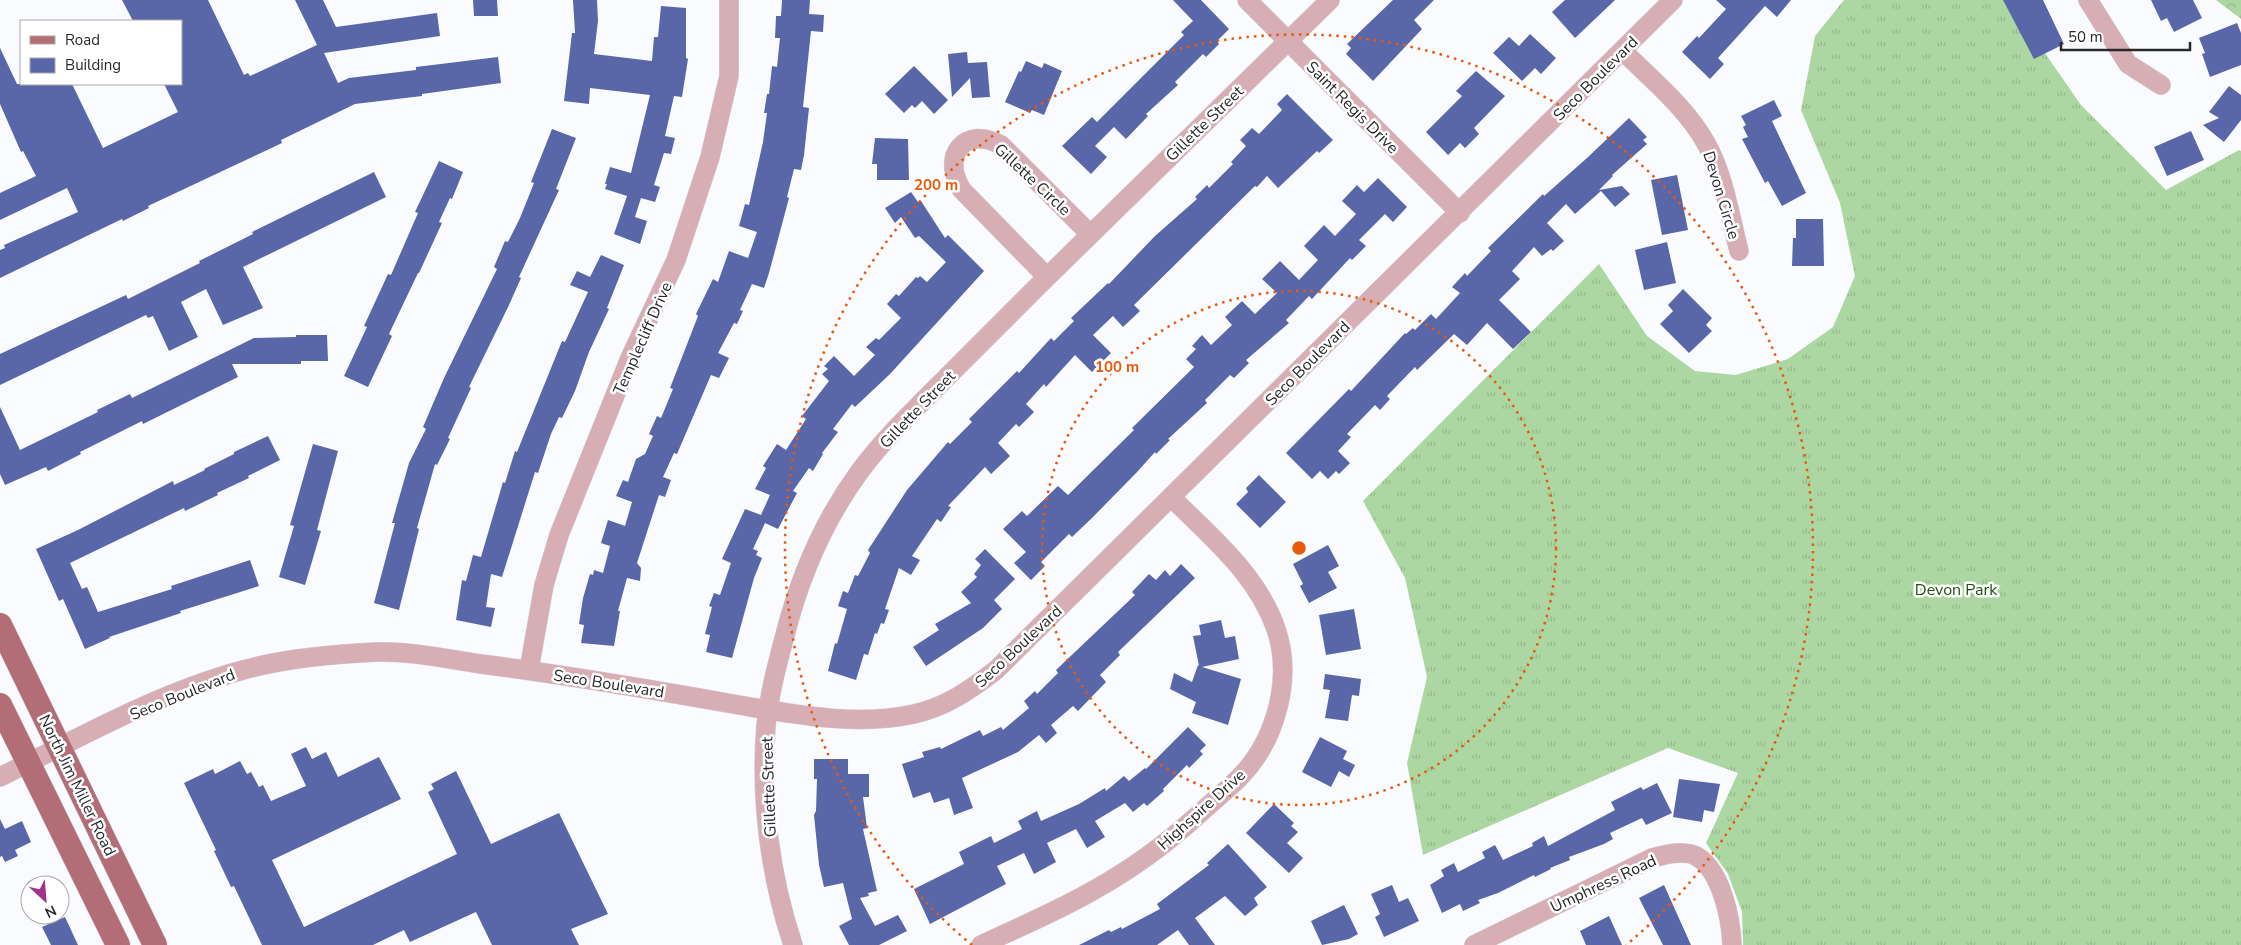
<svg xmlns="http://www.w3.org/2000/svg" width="2241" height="945" font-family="'Nunito Sans',sans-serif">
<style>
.grass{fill:url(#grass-tufts)}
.forest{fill:url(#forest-crowns)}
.building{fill:#5966a8}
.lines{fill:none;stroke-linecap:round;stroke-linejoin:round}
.minor-casing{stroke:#d4d5d9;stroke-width:20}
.major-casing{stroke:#d4d5d9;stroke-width:25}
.minor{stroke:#d7aeb3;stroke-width:19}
.major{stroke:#b26d77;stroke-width:24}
.ring{fill:none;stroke:#e8590c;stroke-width:2.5;stroke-dasharray:2.5 5}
.labels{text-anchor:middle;stroke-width:5;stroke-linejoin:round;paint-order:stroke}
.street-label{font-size:16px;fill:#27282a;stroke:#fff}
.park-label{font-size:16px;fill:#215211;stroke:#fff}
.centre{fill:#e8590c;stroke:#fff;stroke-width:2.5}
.ring-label{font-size:15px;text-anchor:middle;font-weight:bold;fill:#e8590c;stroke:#fff;stroke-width:5;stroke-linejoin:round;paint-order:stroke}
</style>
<defs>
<pattern id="grass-tufts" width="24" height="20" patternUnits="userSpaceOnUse" patternTransform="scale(1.25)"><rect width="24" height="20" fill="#add7a2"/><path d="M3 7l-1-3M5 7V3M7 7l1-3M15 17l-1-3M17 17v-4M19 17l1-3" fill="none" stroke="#95b98c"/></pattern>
<pattern id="forest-crowns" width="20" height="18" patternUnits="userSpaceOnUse" patternTransform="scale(1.25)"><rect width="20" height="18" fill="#add7a2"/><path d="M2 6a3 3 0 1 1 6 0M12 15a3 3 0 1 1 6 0" fill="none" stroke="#95b98c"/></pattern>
</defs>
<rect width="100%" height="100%" fill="#fafbff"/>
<path class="grass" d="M1844,0H2008L2081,105L2166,190L2239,150L2241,151V945H1743L1742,912L1728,874L1706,843L1738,773L1668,748L1423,855L1407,763L1427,677L1405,578L1363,501L1599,264L1647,336L1695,371L1736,375L1788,359L1833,327L1855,276L1840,203L1801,110L1815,36Z"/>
<path class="forest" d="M2216,0H2241V19Z"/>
<path class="building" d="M122,0H208L244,75L248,73L250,76L317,45L295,0H323L336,27L437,13L440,36L324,53L338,83L349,78L416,70V67L498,57L501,83L422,94V96L355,104L281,140L282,143L148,206L149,208L123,221L122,219L0,278V250L5,248L4,245L78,212L67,188L0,220V193L36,176L23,151L21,152L0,104V48L17,84H72L103,148L178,112L164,84H181V21H133Z
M473,0H497L498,16H474Z
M573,0H597L598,21L594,54L652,61L654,37H658L661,6L686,8V58L688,59L682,97L674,96L665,136L675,138L671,154L664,153L654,185L660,187L655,202L641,198L635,217L647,221L640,244L614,234L627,196L605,189L607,184H605L610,167L631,173L650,95L590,88L589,104L564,101L572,33H575Z
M782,0H810L809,14L824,15L823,32L811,31L803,107L809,108L804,155L801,170L794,169L787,197L789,198L769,273L764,288L752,284L740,310L743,311L737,324L734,323L718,353L729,358L719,378L711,375L677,454L674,453L663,477L671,480L665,497L659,495L637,563L641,568L640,581L627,578L618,611H620L614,646L581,643L584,625L579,624L583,598L590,574L593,575L594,570L603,573L610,546L601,543L608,520L625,526L632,502L616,496L623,480L628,482L636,459L645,454L653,436L649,434L657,416L661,418L673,389L670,388L698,316L696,314L713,279L718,282L729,251L748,258L757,232L739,226L745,204L749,205L763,142L767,113H764L767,94H769L772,66L777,67L780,38H775L776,16H781Z
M1173,0H1201L1229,29L1217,41L1219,44L1206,57L1203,54L1175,82L1178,85L1146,114L1148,116L1126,139L1114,127L1095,146L1107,157L1091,174L1062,146L1092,117L1097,122L1184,35L1181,32L1193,21Z
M1393,0H1434L1414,20L1422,29L1373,81L1346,54L1351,48L1347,44Z
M1565,0H1615L1575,38L1552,12Z
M1716,0H1791L1777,17L1765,6L1718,58L1724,64L1710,79L1682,52L1697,36L1699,38L1726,9Z
M2003,0H2043L2064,44L2034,59Z
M2151,0H2193L2202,18L2174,32L2167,18L2161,21Z
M2237,23L2241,33V65L2210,77L2202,54L2205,53L2199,38Z
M1530,34L1556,58L1541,74L1535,68L1522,81L1493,53L1509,37L1519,46Z
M967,52L968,63L987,62L990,97L972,98L970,78L952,97L948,54Z
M1026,61L1042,68L1044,63L1062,71L1044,115L1032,110L1030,113L1005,102L1019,71L1021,72Z
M914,66L948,100L934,114L922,101L915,108L912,105L904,113L885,94Z
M1476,71L1505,96L1474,128L1479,134L1465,148L1460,143L1448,155L1426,132L1462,96L1456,91Z
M2229,86L2241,95V120L2224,142L2203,125L2219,118L2209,112Z
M1287,94L1333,140L1319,153L1317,151L1278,188L1267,176L1257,187L1255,186L1134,305L1140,311L1123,327L1113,316L1093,335L1111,353L1092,372L1075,355L1046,387L1044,384L1026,404L1034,412L1019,427L1016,424L998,443L1010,456L991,474L985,467L948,506L951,507L941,522L937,519L912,556L920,560L911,575L899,568L885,609L889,610L884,624L881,623L877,634L875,633L868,655L864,654L856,680L828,671L835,643L837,644L847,609L838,606L843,591L848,593L855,575L858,576L870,553L868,550L907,490L948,442L950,444L972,422L969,419L1017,371L1019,373L1051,338L1054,341L1074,321L1071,318L1108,283L1109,284L1155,236L1197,199L1195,197L1207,185L1209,188L1233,164L1231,162L1246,146L1240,140L1252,128L1259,134L1282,110L1277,104Z
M1774,100L1782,116L1772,121L1806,193L1782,206L1768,181L1765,183L1742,139L1748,137L1743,127L1746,125L1741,116Z
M1629,118L1647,137L1643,140L1647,144L1612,175L1613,176L1599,190L1622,186L1630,194L1615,207L1601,191L1575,214L1566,204L1547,223L1564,241L1553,251L1551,249L1542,256L1534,247L1512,271L1520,279L1499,300L1531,332L1513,349L1487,323L1467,345L1454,334L1417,370L1415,367L1387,396L1390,399L1380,410L1375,405L1347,434L1351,437L1338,451L1350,463L1339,474L1336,471L1328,479L1320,471L1312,479L1286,453L1349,389L1351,391L1405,333L1406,334L1413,328L1415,330L1431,314L1436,319L1460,293L1452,287L1465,273L1467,276L1491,251L1488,248L1543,194L1544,196L1587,158Z
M552,129L576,138L556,189L559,190L519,277L521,278L509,305L469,387L471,388L448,438L450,439L437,465L435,464L417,528L419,529L399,610L374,603L395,523H392L409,463L426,429L423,427L444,378L497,269L494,267L505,241L508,242L520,218L534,183L531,182Z
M2191,131L2204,160L2167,176L2154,147Z
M875,138L908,139L909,180H877V164H872Z
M439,161L463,172L452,199L450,198L439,222L442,223L419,273H418L389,334L392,336L368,387L344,376L367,327L364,326L388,274L391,275L418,213L415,212Z
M374,172L386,197L243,267L263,308L223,325L206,289L181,302L198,337L169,351L153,316L148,318L146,315L0,385V354L126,295L128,299L200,263L199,261L253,234L252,232Z
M1677,175L1688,230L1662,235L1651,180Z
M1378,178L1407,207L1393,222L1385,214L1359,240L1366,246L1352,260L1350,258L1312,299L1309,296L1286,320L1289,323L1246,360L1249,363L1234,378L1230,375L1205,400L1207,403L1168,439L1170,440L1156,454L1155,452L1138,471L1092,518L1072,537L1069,534L1041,562L1045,566L1031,580L1014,563L1026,552L1003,529L1022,511L1027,516L1058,486L1068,495L1134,430L1132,428L1194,367L1186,359L1196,349L1192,346L1202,335L1211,345L1232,325L1225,317L1242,301L1255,314L1277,293L1262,279L1280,261L1299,280L1318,260L1304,246L1324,225L1335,236L1356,214L1342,201L1357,185L1364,192Z
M911,192L918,202L921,201L945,238L948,235L984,271L890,374L855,407L852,404L833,429L838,432L822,453L823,454L813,471L809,468L793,491L797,493L778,529L765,523L753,549L758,551L756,555L762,558L754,578L732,658L706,652L710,635L705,634L712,607L709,606L714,593L720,595L731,563L722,559L745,509L761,515L770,495L755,489L766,468L763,466L777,444L786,450L806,419L802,416L829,381L822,374L828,369L824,366L834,356L854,376L875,355L866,347L876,338L879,340L901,318L887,304L896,294L899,296L916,277L918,278L920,276L927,282L946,262L919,236L915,238L901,217L895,223L885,208Z
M1796,219H1823L1824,266H1792L1793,238H1796Z
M1667,242L1676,283L1644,290L1635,250Z
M601,255L624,265L607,308L609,309L589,352L575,391L562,418L559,417L551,434L538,473L535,472L502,577L491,574L486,607L495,608L491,627L456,620L462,580L466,581L473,555L481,557L503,482L505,483L515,451L517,452L562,341L565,342L588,292L570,285L577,271L590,277Z
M1683,289L1712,318L1706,325L1712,331L1689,353L1660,324L1673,311L1668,305Z
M296,335H327L328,361H301V364H232L238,377L143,424L142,421L80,452L81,454L48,471L46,467L5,485L0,474V407L20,450L98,412L97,410L130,394L132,398L254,338L296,337Z
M268,436L280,460L248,476L249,478L217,493L218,495L185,511L184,508L70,563L82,589L87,587L98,612L172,589L171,586L250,560L259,586L180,611L181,613L109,637L110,638L85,649L63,599L59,601L36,549L78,530L173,481L174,485L205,470L204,469L234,454V452Z
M313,444L338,451L317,530L321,531L305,585L279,577L294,526L290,525Z
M1259,475L1286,502L1260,528L1236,504L1248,492L1246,488Z
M1328,545L1339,566L1328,572L1337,588L1309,603L1300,586L1303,584L1293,564Z
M985,549L1015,579L994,600L1002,609L983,628L926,666L913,647L939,630L935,624L971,603L961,592L977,577L974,574L981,565L975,559Z
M1181,564L1195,578L1118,652L1120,655L1100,675L1106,682L1078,711L1073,706L1051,725L1057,733L1046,743L1039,735L1018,752L962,778L973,808L954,815L949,798L934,803L930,792L913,798L902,764L924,757L922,752L940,747L941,749L980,730L983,736L1001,727L1003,730L1029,708L1024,701L1035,691L1037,694L1058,673L1056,670L1135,595L1132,592L1149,574L1156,580L1165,570L1170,576Z
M1354,609L1361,649L1326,655L1319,615Z
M1221,620L1225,638L1235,636L1239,659L1202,667L1241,679L1228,725L1192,713L1196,702L1170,689L1174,673L1192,682L1198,665L1199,666L1193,636L1201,635L1199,625Z
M1325,674L1361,679L1359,696L1352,695L1348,721L1325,718L1330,690L1323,689Z
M1188,727L1206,745L1200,751L1203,754L1189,768L1187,765L1163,789L1164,791L1147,806L1144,803L1133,812L1125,803L1095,821L1105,837L1087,848L1076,829L1047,843L1056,862L1034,874L1024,853L997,866L1006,884L930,924L914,889L964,864L959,852L991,836L994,843L1022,829L1018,821L1037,811L1041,821L1079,804L1105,788L1106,791L1124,776L1129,781L1145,768L1146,769Z
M1320,737L1347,751L1343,759L1355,765L1349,777L1339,771L1331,787L1302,772Z
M306,747L312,759L326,752L338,777L379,757L401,799L272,860L304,927L457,854L428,792L434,789L431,784L456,771L491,844L559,813L608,914L571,929L579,945H492L476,912L410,942L404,930L373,945H262L234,886L231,887L214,851L216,850L184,783L213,769L215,774L240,761L247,774L251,772L259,787L263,785L271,801L306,786L291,754Z
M814,759H848V774H869V797H863L867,828L863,829L877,891L868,893L869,896L860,898L875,926L898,915L907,931L879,945H849L839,926L852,919L843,883L824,887L819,865L814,815L816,811L817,779H814Z
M1679,779L1720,784L1714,812L1704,810L1702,822L1673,817Z
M1657,783L1672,813L1646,825L1642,818L1610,833L1613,839L1604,844L1569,857L1570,860L1550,868L1551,869L1535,877L1534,875L1498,893L1478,900L1480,903L1463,911L1460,904L1442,913L1430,885L1444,876L1441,870L1454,863L1458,872L1485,858L1482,852L1495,845L1503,860L1533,846L1532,843L1544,836L1548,846L1615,810L1611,802L1641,787L1643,790Z
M1274,804L1294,823L1291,826L1298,832L1287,843L1303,858L1289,873L1246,833Z
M0,819L5,829L22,821L31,842L15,850L18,856L5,862L2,856L0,857Z
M1228,844L1267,887L1254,898L1258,905L1245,916L1225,896L1195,918L1215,945H1189L1178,930L1157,945H1079L1109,930L1111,932L1121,927L1122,929L1160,909L1157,904L1209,865L1207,863Z
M1392,885L1399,902L1408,898L1419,921L1384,937L1375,917L1380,914L1371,894Z
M1664,885L1691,945H1663L1639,898Z
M1344,905L1358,934L1349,939L1322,945L1311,921Z
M1609,916L1622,945H1586L1580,931Z
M65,917L78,945H51L42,927Z"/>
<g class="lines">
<g class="minor-casing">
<path id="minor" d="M1247,0L1460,213
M2088,0L2128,64L2161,85
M1623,51C1652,80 1687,108 1707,145C1724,176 1730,216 1739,251
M1047,277L962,190C940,156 965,125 1001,145L1090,234
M529,670L544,585L559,535L630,358L676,260L710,157L729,76V0
M0,777C79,738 158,693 243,670C286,658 333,654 377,652C411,651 447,659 481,664C565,675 649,689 733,704C793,714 854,727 914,714C946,707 970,690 996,670L1673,0
M793,945C770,876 760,799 766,726C769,695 777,665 785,635C800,576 824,520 860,471C883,440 911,413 939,385C972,352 1005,319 1038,286C1135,190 1233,96 1330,0
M981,945C1019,927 1058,911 1094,890C1132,869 1166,844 1198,815C1212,802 1227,790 1240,777C1276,740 1293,678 1276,629C1257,574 1211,537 1171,497
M1474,945L1652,858C1664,855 1681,850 1694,855C1721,867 1731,919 1732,945"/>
</g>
<g class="major-casing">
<path id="major" d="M0,625L155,945
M0,705L118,945"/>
</g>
<use href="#minor" class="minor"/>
<use href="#major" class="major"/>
</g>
<g class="ring">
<circle cx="1299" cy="548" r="257"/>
<path d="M972 945A514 514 0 1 1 1626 945"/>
</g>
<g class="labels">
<g class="street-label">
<text transform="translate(1595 78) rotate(-45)" y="6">Seco Boulevard</text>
<text transform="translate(1353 107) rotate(45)" y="6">Saint Regis Drive</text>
<text transform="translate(1204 123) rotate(-44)" y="6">Gillette Street</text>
<text transform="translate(1033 179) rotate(43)" y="6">Gillette Circle</text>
<text transform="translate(1722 195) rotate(73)" y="6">Devon Circle</text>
<text transform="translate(642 338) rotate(-66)" y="6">Templecliff Drive</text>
<text transform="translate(1307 363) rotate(-45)" y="6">Seco Boulevard</text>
<text transform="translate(917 409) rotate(-46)" y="6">Gillette Street</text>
<text transform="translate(1018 646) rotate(-43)" y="6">Seco Boulevard</text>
<text transform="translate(609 683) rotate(9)" y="6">Seco Boulevard</text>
<text transform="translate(182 694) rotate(-22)" y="6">Seco Boulevard</text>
<text transform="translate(78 785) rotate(64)" y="6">North Jim Miller Road</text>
<text transform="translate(768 787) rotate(-92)" y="6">Gillette Street</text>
<text transform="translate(1201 809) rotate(-42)" y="6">Highspire Drive</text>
<text transform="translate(1603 883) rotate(-25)" y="6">Umphress Road</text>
</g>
<g class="park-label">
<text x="1956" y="595">Devon Park</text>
</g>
</g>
<circle cx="1299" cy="548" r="8" class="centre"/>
<g class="ring-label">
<text x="936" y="190">200 m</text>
<text x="1117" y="372">100 m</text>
</g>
<rect x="20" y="20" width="162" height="65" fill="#ffffff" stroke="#a9a9aa"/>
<rect x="30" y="36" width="25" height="8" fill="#b26d77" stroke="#a9a9aa"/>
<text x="65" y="45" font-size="15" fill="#27282a">Road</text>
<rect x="30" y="58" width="25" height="15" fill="#5966a8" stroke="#a9a9aa"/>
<text x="65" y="70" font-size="15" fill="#27282a">Building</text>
<g transform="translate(45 900) rotate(154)"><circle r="24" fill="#ffffff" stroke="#a9a9aa"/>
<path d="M0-4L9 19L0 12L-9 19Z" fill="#a3328f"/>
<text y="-8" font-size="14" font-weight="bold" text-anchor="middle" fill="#27282a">N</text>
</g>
<path d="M2061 42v8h129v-8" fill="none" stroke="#27282a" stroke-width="2.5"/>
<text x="2068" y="42" font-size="15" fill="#27282a" stroke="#ffffff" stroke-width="4" paint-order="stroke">50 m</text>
</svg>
